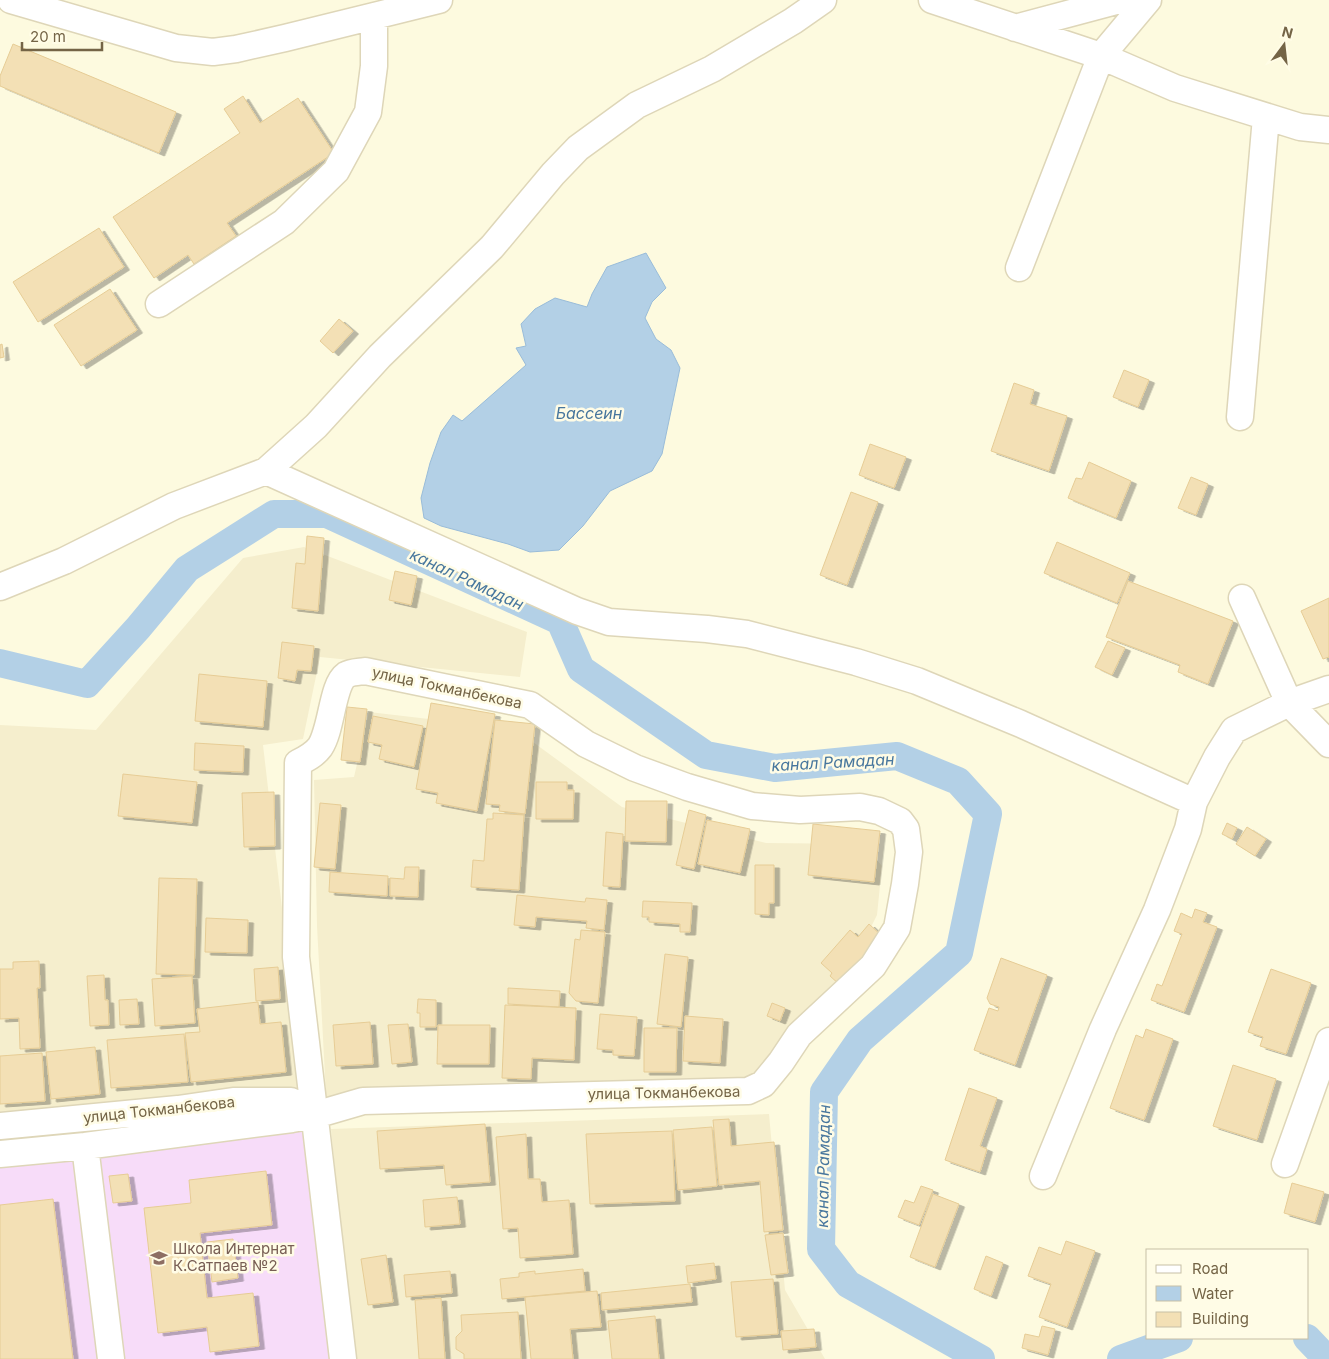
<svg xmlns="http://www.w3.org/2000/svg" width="1329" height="1359" font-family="Inter,sans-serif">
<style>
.residential{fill:#f5eecd}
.education{fill:#f7dcf9}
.water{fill:#b3d0e6;stroke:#99bcd9}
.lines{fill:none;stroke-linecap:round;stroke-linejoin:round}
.canal{stroke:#b3d0e6;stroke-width:28}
.building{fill:#f3e0b5;stroke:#e6cc95;filter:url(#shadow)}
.minor-casing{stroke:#ded6b8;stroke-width:29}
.minor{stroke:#fff;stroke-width:26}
.labels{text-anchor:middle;stroke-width:5;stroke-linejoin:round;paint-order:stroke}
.street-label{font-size:15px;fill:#746446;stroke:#fffce6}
.education-label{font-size:15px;fill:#785e54;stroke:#fffce6;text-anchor:start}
.water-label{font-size:16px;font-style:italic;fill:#47769d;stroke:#fffce6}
</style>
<defs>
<filter id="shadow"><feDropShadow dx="5.5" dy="3" stdDeviation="0" flood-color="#0004"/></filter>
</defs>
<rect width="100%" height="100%" fill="#fdfadf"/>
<path class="residential" d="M304,547L527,632L520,677L320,657L303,739L263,745L305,1106L0,1137V725L96,730L243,558Z
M369,712L515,729L622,807L766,843L863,844L882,866L877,915L855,959L758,1096L327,1113L317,926L314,780L354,777Z
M769,1114L785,1290L825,1359H354L331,1129Z"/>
<path class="education" d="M306,1124L329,1359H0V1156Z"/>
<path class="water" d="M646,253L666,288L652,302L645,318L656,339L671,350L680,368L662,454L652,471L610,491L583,526L559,550L530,552L508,544L441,526L424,518L421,498L430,463L441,432L453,415L462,421L526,365L516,348L526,346L521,324L535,309L555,298L587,307L592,294L607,267Z"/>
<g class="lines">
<path class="canal" d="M0,663L87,684L138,628L187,569L274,514H327L560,621L581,669L706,755L775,768L897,756L958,781L988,814L959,953L860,1040L824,1092L821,1249L848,1284L981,1359
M1307,1338L1327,1359
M1121,1359L1179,1338"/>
</g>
<path class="building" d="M13,44L176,112L159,153L0,86V76Z
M243,96L260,123L298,98L334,153L227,223L236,236L194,264L188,255L154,278L113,217L240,133L224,109Z
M99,228L124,267L38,322L13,282Z
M110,289L137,330L81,366L54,325Z
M339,319L353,331L333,353L320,341Z
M2,344L4,357L0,358V345Z
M1124,370L1149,380L1138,407L1113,397Z
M1014,383L1034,390L1030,404L1067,416L1049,471L991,451Z
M870,444L906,457L894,488L859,475Z
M1089,462L1131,481L1116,518L1068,498L1076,478L1082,479Z
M1191,477L1208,484L1196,515L1178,508Z
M851,492L878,502L847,585L820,575Z
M307,536L324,538L318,611L292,608L296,563L305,564Z
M1057,542L1130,573L1117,603L1044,573Z
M395,571L417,576L411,605L389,600Z
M1128,581L1233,621L1208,684L1178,672L1180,665L1106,637Z
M1329,598V657L1323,659L1301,611Z
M1108,641L1125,648L1112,675L1095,667Z
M282,642L314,646L311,671L297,670L295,681L278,678Z
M199,674L267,681L263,727L195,721Z
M431,703L495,714L477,811L436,803L438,793L416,789Z
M347,707L367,709L360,762L341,760Z
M373,716L423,726L414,767L379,759L382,745L368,742Z
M495,720L535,724L525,814L499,811L500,805L486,804Z
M195,743L244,746L243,772L194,770Z
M123,774L197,782L192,823L118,816Z
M536,782H567V790H574L573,819H536Z
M274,792L275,846L244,847L242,793Z
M626,801H667L666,842L625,841Z
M320,803L341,805L335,869L314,867Z
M689,810L706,815L694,869L676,865Z
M493,813L524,815L519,890L471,887L473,860L484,861L487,819H493Z
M707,820L750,829L740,873L698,864Z
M1227,823L1237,828L1232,839L1222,834Z
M813,824L880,831L874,882L808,875Z
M1247,827L1266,839L1255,856L1236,844Z
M606,832L623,834L620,887L603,886Z
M755,865H774V903H769V915L755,914Z
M405,867H419L418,897L390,896V878L404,879Z
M330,872L388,876L387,896L329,892Z
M159,878L197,879L194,975L156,974Z
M517,895L585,902L586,898L607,900L604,930L586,928L587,921L536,917L535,927L514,925Z
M643,901L692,903L690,932H680V924L649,922V917H642Z
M1195,909L1207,913L1203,922L1217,927L1184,1012L1151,1000L1157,984L1162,986L1182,934L1174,931L1181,913L1192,918Z
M206,918L248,920L247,953L205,952Z
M869,924L883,937L840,985L830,976L832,973L821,963L850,930L858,937Z
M581,930L605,932L598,1003L576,1001L569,993L575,939L580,940Z
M665,954L688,957L681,1027L657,1024Z
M1001,958L1047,975L1015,1065L974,1050L989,1008L998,1011L999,1007L990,1004L987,998Z
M39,961L40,988H37L40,1048L20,1049L19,1018L0,1019V969H13V962Z
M278,967L280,999L256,1001L254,969Z
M1271,969L1311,983L1286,1054L1260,1046L1263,1037L1248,1032Z
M104,975L105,1000H108L109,1025L90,1026L87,976Z
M192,976L195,1023L155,1026L152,979Z
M508,988L560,991L559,1007L508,1004Z
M137,999L139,1024L120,1025L119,1000Z
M418,999L436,1000V1027H420V1013H417Z
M258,1002L260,1024L281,1022L286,1072L191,1082L185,1033L200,1032L197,1009Z
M772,1003L785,1008L780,1021L767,1016Z
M505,1005L576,1008L574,1060L532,1058L531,1079L502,1078Z
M600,1014L637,1017L634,1056L613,1055V1050L597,1049Z
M685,1016L723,1019L720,1063L683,1061Z
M370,1022L373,1064L336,1066L333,1025Z
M408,1024L412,1062L392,1064L388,1025Z
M438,1025H490L489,1064H437Z
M644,1028H677L676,1072H644Z
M1146,1029L1173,1039L1144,1120L1110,1108L1136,1035L1143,1038Z
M184,1034L188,1082L111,1088L107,1040Z
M95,1047L100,1094L51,1099L46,1052Z
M42,1053L45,1101L0,1104V1056Z
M1233,1065L1276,1079L1257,1140L1213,1126Z
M969,1088L997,1098L980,1146L987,1149L980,1172L945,1160Z
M729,1119L731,1146L774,1142L783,1230L764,1232L760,1181L719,1185L713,1120Z
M485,1124L490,1182L446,1185L444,1165L380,1169L377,1131Z
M712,1127L717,1186L678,1190L673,1130Z
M672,1131L675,1201L590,1204L586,1134Z
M526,1134L528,1179H540L542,1202L569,1200L573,1254L520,1258L518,1228L503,1229L496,1137Z
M266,1171L272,1225L200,1233L207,1298L253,1293L259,1346L210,1352L207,1327L158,1333L144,1208L191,1203L189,1180Z
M128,1174L132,1201L113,1203L109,1176Z
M1292,1183L1324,1192L1315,1222L1284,1213Z
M921,1186L933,1190L919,1225L898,1217L905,1200L914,1203Z
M933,1194L959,1204L935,1267L910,1257Z
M457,1197L460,1224L425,1227L423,1200Z
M53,1199L73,1359H0V1205Z
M783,1233L788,1273L771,1275L765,1235Z
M233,1239L238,1278L212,1282L207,1242Z
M1066,1241L1095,1251L1067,1327L1039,1317L1051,1284L1028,1276L1039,1247L1061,1255Z
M386,1255L393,1302L368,1305L361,1259Z
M986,1256L1003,1263L991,1296L974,1289Z
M714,1263L716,1279L688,1283L686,1266Z
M583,1269L585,1291L502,1299L500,1279L519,1277V1273L535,1271V1274Z
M450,1271L452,1293L406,1297L404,1275Z
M773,1279L778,1334L736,1337L731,1282Z
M690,1284L692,1302L602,1310L601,1293Z
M597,1291L601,1327L570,1329L573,1359H531L525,1297Z
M441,1298L445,1359H419L415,1300Z
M518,1312L521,1359H464V1354L456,1349V1337L462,1331L461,1315Z
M655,1316L659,1359H612L608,1321Z
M1042,1326L1055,1329L1048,1355L1022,1348L1025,1334L1039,1337Z
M814,1329L816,1347L783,1350L781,1331Z"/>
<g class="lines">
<g class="minor-casing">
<path id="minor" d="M11,0L176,48L213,52L236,49L285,38L439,0
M932,0L1101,56L1175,88L1300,127L1329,130
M1015,28L1120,0
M1019,268L1101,56L1148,0
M159,304L284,222L336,171L368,112L374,66V16
M1240,417L1266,117
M266,471L577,611L609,622L707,629L747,634L856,662L917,681L1021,724L1194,802
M0,587L64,561L174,506L266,471L316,426L380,356L492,247L553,174L578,148L637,105L712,69L793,21L823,0
M1242,598L1289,703L1329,744
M0,1126L178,1109L233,1101H291L315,1115
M85,1146L111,1359
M0,1154L85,1146L292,1119L315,1115L363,1101L748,1091L763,1084L781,1062L799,1035L873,966L897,928L905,884L909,852L906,829L900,821L879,811L860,807L800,810L752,806L687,787L635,768L586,744L530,705L365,671C359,672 351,672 346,675C332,685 332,729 320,747C314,755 306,759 298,763L296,957L343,1359
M1285,1164L1329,1041
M1043,1176L1103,1029L1157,910L1188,829L1194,802L1217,757L1234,730L1289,703L1329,689"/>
</g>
<use href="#minor" class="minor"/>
</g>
<defs>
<g id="school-bare" transform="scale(1.35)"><path d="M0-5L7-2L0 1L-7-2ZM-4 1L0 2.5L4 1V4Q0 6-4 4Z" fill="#8d6e63" stroke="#fffce6" stroke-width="2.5" paint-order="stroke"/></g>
</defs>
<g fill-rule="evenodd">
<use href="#school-bare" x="159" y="1258"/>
</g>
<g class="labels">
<g class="street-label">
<text transform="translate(447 688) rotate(12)" y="5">улица Токманбекова</text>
<text transform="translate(664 1093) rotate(-1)" y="5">улица Токманбекова</text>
<text transform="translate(159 1110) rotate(-6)" y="5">улица Токманбекова</text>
</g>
<g class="education-label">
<text x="173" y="1254">Школа Интернат<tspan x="173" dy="17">К.Сатпаев №2</tspan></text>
</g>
<g class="water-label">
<text x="589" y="419">Бассеин</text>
<text transform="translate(467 579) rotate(25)" y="6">канал Рамадан</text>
<text transform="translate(833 762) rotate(-3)" y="6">канал Рамадан</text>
<text transform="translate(823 1166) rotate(-89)" y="6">канал Рамадан</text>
</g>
</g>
<rect x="1146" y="1249" width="162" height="90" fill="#fffce6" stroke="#c7bfa6"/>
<rect x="1156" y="1265" width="25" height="8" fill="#ffffff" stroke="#c7bfa6"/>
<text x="1192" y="1274" font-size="15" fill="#746446">Road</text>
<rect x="1156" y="1286" width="25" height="15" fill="#b3d0e6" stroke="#c7bfa6"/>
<text x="1192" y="1299" font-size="15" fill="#746446">Water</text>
<rect x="1156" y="1312" width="25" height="15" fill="#f3e0b5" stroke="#c7bfa6"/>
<text x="1192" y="1324" font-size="15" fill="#746446">Building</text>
<g transform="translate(1284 45) rotate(15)" stroke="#fffce6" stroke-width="4" paint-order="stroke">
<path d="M0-4L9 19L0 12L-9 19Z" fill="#746446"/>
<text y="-8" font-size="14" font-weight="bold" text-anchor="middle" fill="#746446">N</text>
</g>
<path d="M22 42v8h80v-8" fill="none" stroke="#746446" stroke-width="2.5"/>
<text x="30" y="42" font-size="15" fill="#746446" stroke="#fffce6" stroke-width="4" paint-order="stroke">20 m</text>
</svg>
